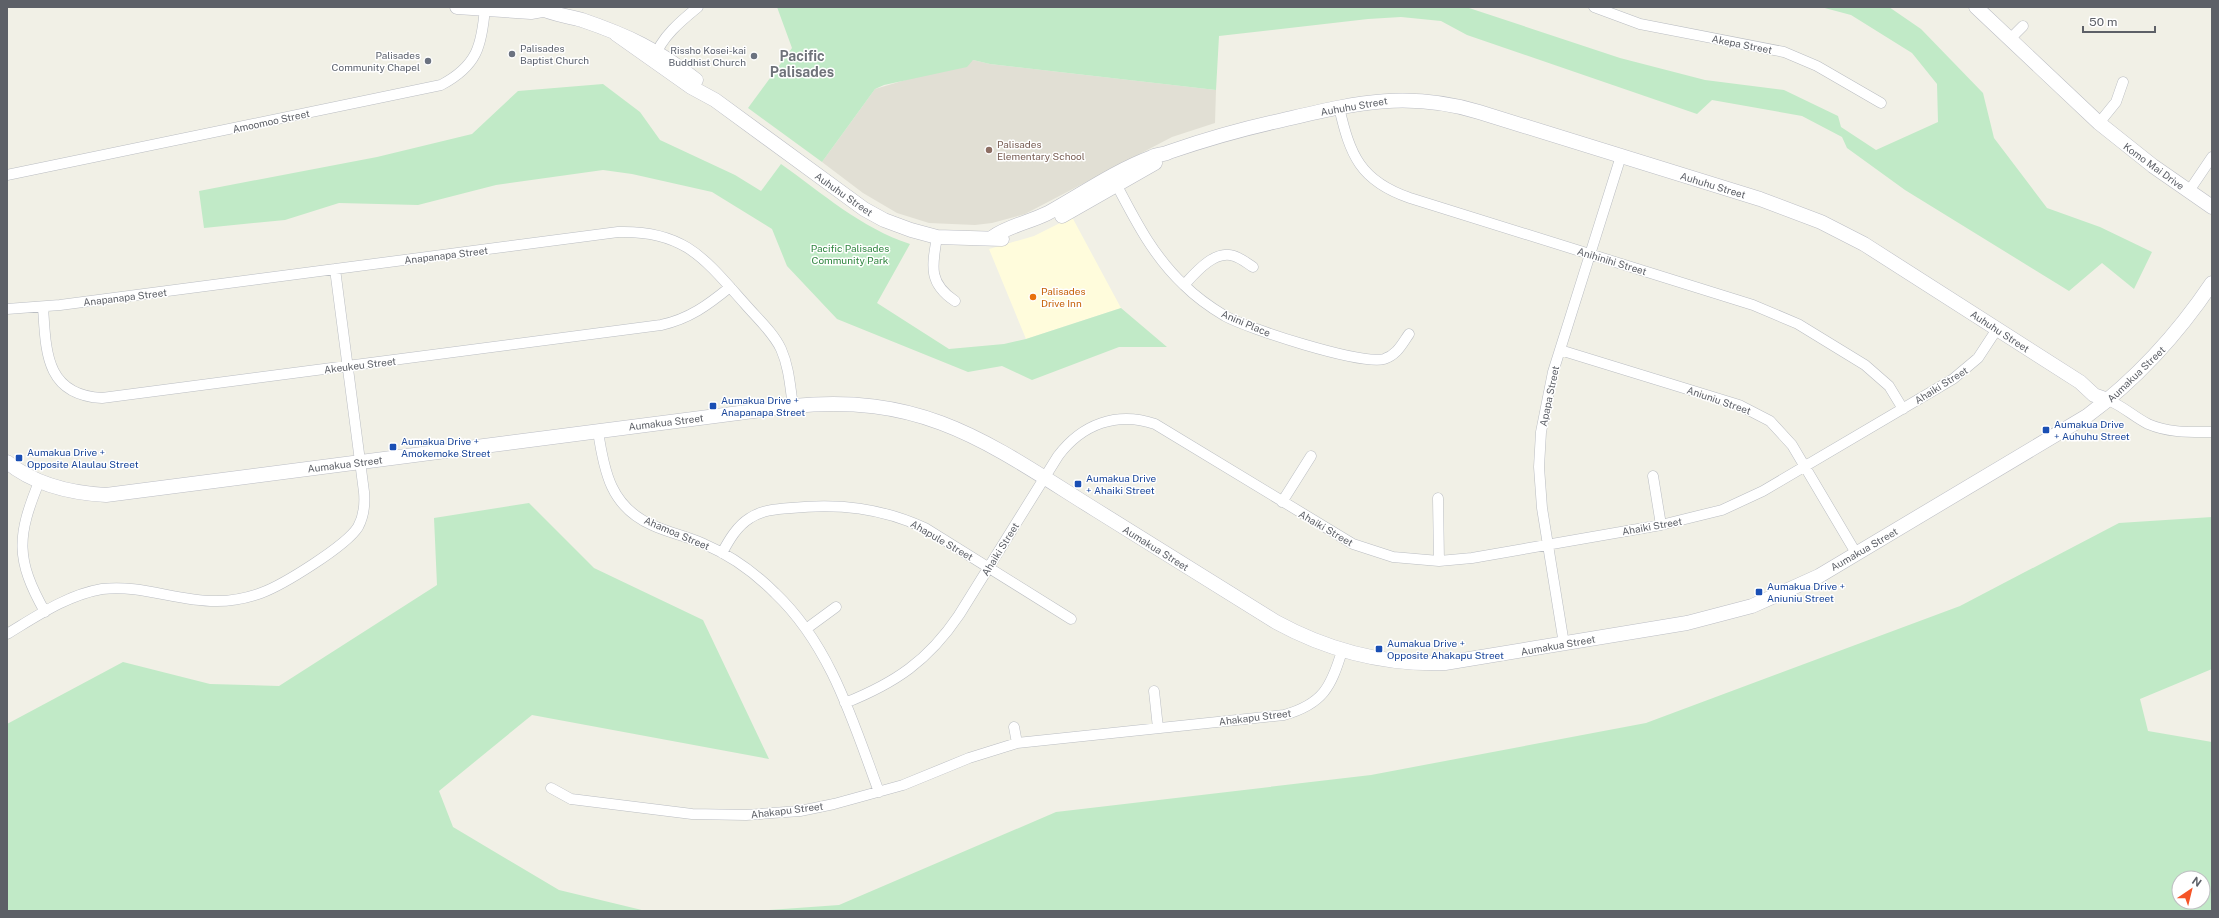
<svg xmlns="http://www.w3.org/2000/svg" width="2219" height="918" font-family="'Public Sans',sans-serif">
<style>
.commercial{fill:#fffcdc}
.education{fill:#e1dfd4}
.green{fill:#c1eac7;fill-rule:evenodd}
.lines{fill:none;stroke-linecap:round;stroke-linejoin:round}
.street-casing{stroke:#babdc2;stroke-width:11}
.secondary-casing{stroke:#bbbdc4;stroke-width:15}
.street{stroke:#fff;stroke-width:10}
.secondary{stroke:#fff;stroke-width:14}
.worship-dot{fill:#6b7280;stroke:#fff;stroke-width:1.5}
.education-dot{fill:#8d6e63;stroke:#fff;stroke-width:1.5}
.food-dot{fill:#e8710a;stroke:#fff;stroke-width:1.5}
.transit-dot{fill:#1a4fb4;stroke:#fff;stroke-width:1.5}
.labels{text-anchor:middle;stroke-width:3;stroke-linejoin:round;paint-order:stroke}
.street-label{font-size:10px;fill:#5d6067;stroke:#fff}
.worship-label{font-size:10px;fill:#5b616d;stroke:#fff;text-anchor:end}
.education-label{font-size:10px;fill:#785e54;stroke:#fff;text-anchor:start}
.park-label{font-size:10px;fill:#2f853f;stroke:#fff}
.food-label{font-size:10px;fill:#c56008;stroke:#fff;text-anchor:start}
.transit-label{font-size:10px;fill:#164399;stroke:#fff;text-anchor:start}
.district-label{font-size:14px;font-weight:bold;fill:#6e7279;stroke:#fff}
</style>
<rect width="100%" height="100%" fill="#f1f0e6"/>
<path class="commercial" d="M1072,217L1121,308L1026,339L989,249L1034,236Z"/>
<path class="education" d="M973,60L990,64L1216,90L1215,123L1172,137L1025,214L992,223L975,225L929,223L897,213L863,193L822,162L875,89Z"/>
<path class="green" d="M777,7H1466L1620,58L1705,80L1784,90L1838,116L1841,127L1876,150L1938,122L1937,84L1912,53L1851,15L1821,7H1889L1921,29L1983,93L1994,138L2047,208L2100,227L2152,252L2134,289L2102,263L2069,291L1905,190L1847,148L1842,137L1802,116L1712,100L1697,114L1467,35L1441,21L1401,17L1368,19L1219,36L1216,90L990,64L973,60L967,67L884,85L875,89L822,162L748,108L792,48Z
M603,84L640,112L660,140L735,175L761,191L781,164C822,193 861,228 910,244L877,303L949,349L1004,344L1026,339L1121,308L1167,347H1119L1032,380L1002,366L968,372L837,319L787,266L772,229L712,192L632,174L603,170L496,185L418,205L339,203L285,220L204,228L199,191L377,157L472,134L518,91Z
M529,503L594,568L703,620L769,759L532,715L439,791L453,827L559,890L646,911H7V724L123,662L210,684L279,686L437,585L434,518Z
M2212,517V669L2140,699L2148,731L2212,742V911H754L839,905L1056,812L1371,775L1646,723L1960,606L2119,523ZM2179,878H2203V902H2179Z"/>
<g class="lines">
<g class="street-casing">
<path id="street" d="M1594,7L1640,24L1784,52L1817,66L1881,103
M2010,39L2023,26
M655,58C660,38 682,20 698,7
M1339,107C1350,155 1360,181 1410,198L1753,305L1798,324L1865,365L1889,386L1903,409
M2099,123L2116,102L2123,82
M7,175L441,85C477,66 482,46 485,7
M1114,180C1134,218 1152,255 1184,285C1196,297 1210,307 1225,316C1249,329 1360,365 1384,359C1397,355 1402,344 1409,334
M2189,191L2212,157
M937,237C932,266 928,283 955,301
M1184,285C1195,273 1215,249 1234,256C1241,258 1248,264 1253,267
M43,307C46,351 45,395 102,398L661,325C689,319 708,305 730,287
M7,309L60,305L618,232C684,230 704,258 745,304C757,318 773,332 781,349C789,367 790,386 793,406
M1560,350L1739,405L1770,421L1792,445L1856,553
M2108,400C2123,406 2134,417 2148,424C2169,433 2190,432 2212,432
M598,431C604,472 611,507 652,525C669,533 687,536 704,544C730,555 755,573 775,593C831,646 853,722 879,792
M1653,476L1661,525
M39,482C17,536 15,559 45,612
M1438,498L1439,561
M1282,502L1311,456
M722,553C729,540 737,526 750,518C762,510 777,509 791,508C839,503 881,508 925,528L1071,619
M806,629L836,607
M7,634C37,616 67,595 102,589C142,584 178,602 217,601C232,601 247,598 261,593C283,585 346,546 358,527C364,516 365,503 364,492L335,269
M1564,644L1542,508L1539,467L1541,432L1553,372L1621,156
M1154,691L1158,728
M845,703C895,683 928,661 959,615L1058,456C1082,424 1117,411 1155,424L1353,544L1393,557L1439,561L1472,558L1661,525L1722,510L1763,491L1953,379L1978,358L1997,329
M1014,727L1017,743
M551,788L571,799L692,814L746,815L800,811L834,804L903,785L969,758L1017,743L1284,715C1323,704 1331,687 1342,651"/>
</g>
<g class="secondary-casing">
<path id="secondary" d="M457,7L531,12L542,10
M538,7C550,14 568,16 582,20C626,35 659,50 696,80
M1976,7L2099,123L2153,166L2212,207
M616,34L691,87L715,100L864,209L884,220L911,230L937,237L1002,239
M1062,216L1155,163
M993,237C1008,226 1030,222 1048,213C1082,194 1115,171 1152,157C1157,154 1164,155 1169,152C1204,140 1238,130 1274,122C1349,105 1402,89 1479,112L1760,199L1821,222L1864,244L2080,382L2094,395L2108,400
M7,462C35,485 70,493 106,495L793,406C926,393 990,444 1096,510C1156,547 1216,584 1276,622C1329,651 1384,665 1445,663L1687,623L1752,606L1819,576L2087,416C2138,378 2177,335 2212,283"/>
</g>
<use href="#street" class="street"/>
<use href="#secondary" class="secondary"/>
</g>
<g class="worship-dot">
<circle cx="512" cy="54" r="4"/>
<circle cx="754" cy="56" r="4"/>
<circle cx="428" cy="61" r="4"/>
</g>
<circle class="education-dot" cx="989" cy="150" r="4"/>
<circle class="food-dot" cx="1033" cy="297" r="4"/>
<g class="transit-dot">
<rect x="709" y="402" width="8" height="8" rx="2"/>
<rect x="2042" y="426" width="8" height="8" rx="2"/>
<rect x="389" y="443" width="8" height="8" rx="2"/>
<rect x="15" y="454" width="8" height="8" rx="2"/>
<rect x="1074" y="480" width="8" height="8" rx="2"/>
<rect x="1755" y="588" width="8" height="8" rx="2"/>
<rect x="1375" y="645" width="8" height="8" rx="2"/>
</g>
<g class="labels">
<g class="street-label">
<text transform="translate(1742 44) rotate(11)" y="4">Akepa Street</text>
<text transform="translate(1354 106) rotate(-10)" y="4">Auhuhu Street</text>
<text transform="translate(271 121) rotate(-12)" y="4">Amoomoo Street</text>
<text transform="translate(2154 166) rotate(36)" y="4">Komo Mai Drive</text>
<text transform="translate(1713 185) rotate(17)" y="4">Auhuhu Street</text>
<text transform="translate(844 194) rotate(35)" y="4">Auhuhu Street</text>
<text transform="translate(446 255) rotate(-7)" y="4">Anapanapa Street</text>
<text transform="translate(1612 261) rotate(17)" y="4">Anihinihi Street</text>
<text transform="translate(125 297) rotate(-7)" y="4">Anapanapa Street</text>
<text transform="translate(1246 323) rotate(23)" y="4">Anini Place</text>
<text transform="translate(2000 331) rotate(33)" y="4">Auhuhu Street</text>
<text transform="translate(360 365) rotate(-7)" y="4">Akeukeu Street</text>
<text transform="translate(2136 374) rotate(-44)" y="4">Aumakua Street</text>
<text transform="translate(1941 385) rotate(-32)" y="4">Ahaiki Street</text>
<text transform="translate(1549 396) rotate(-78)" y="4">Apapa Street</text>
<text transform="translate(1719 400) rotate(19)" y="4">Aniuniu Street</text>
<text transform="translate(666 422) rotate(-7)" y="4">Aumakua Street</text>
<text transform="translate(345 464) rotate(-7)" y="4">Aumakua Street</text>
<text transform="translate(1652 526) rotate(-10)" y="4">Ahaiki Street</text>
<text transform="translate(1326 528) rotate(30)" y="4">Ahaiki Street</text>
<text transform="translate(677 533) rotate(23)" y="4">Ahamoa Street</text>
<text transform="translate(942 540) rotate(30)" y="4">Ahapule Street</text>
<text transform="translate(1156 548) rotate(32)" y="4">Aumakua Street</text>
<text transform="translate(1000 549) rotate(-58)" y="4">Ahaiki Street</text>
<text transform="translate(1864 549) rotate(-30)" y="4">Aumakua Street</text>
<text transform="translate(1558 645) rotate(-10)" y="4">Aumakua Street</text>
<text transform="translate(1255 717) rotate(-7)" y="4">Ahakapu Street</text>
<text transform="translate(787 810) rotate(-7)" y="4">Ahakapu Street</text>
</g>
<g class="worship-label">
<text x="520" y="52" text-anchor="start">Palisades<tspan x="520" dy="12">Baptist Church</tspan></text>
<text x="746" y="54">Rissho Kosei-kai<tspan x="746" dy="12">Buddhist Church</tspan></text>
<text x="420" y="59">Palisades<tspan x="420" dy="12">Community Chapel</tspan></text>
</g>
<g class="education-label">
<text x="997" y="148">Palisades<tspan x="997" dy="12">Elementary School</tspan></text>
</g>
<g class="park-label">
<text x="850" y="252">Pacific Palisades<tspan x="850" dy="12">Community Park</tspan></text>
</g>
<g class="food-label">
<text x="1041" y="295">Palisades<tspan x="1041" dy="12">Drive Inn</tspan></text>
</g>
<g class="transit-label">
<text x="721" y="404">Aumakua Drive +<tspan x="721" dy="12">Anapanapa Street</tspan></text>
<text x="2054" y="428">Aumakua Drive<tspan x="2054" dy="12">+ Auhuhu Street</tspan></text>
<text x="401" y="445">Aumakua Drive +<tspan x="401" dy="12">Amokemoke Street</tspan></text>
<text x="27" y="456">Aumakua Drive +<tspan x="27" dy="12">Opposite Alaulau Street</tspan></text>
<text x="1086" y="482">Aumakua Drive<tspan x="1086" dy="12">+ Ahaiki Street</tspan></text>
<text x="1767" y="590">Aumakua Drive +<tspan x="1767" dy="12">Aniuniu Street</tspan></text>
<text x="1387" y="647">Aumakua Drive +<tspan x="1387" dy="12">Opposite Ahakapu Street</tspan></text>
</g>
<g class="district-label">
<text x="802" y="61">Pacific<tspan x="802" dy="16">Palisades</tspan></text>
</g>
</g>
<rect width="2219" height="918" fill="none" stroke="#5d6067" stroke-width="16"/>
<g transform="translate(2191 890) rotate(35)"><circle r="19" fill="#ffffff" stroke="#bebfc2"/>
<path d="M0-3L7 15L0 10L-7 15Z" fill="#f55427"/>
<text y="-6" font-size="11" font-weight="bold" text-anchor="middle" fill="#5d6067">N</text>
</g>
<path d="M2083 26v6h72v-6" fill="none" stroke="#5d6067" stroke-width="2"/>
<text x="2089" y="26" font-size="12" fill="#5d6067" stroke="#ffffff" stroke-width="3" paint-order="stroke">50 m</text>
</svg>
